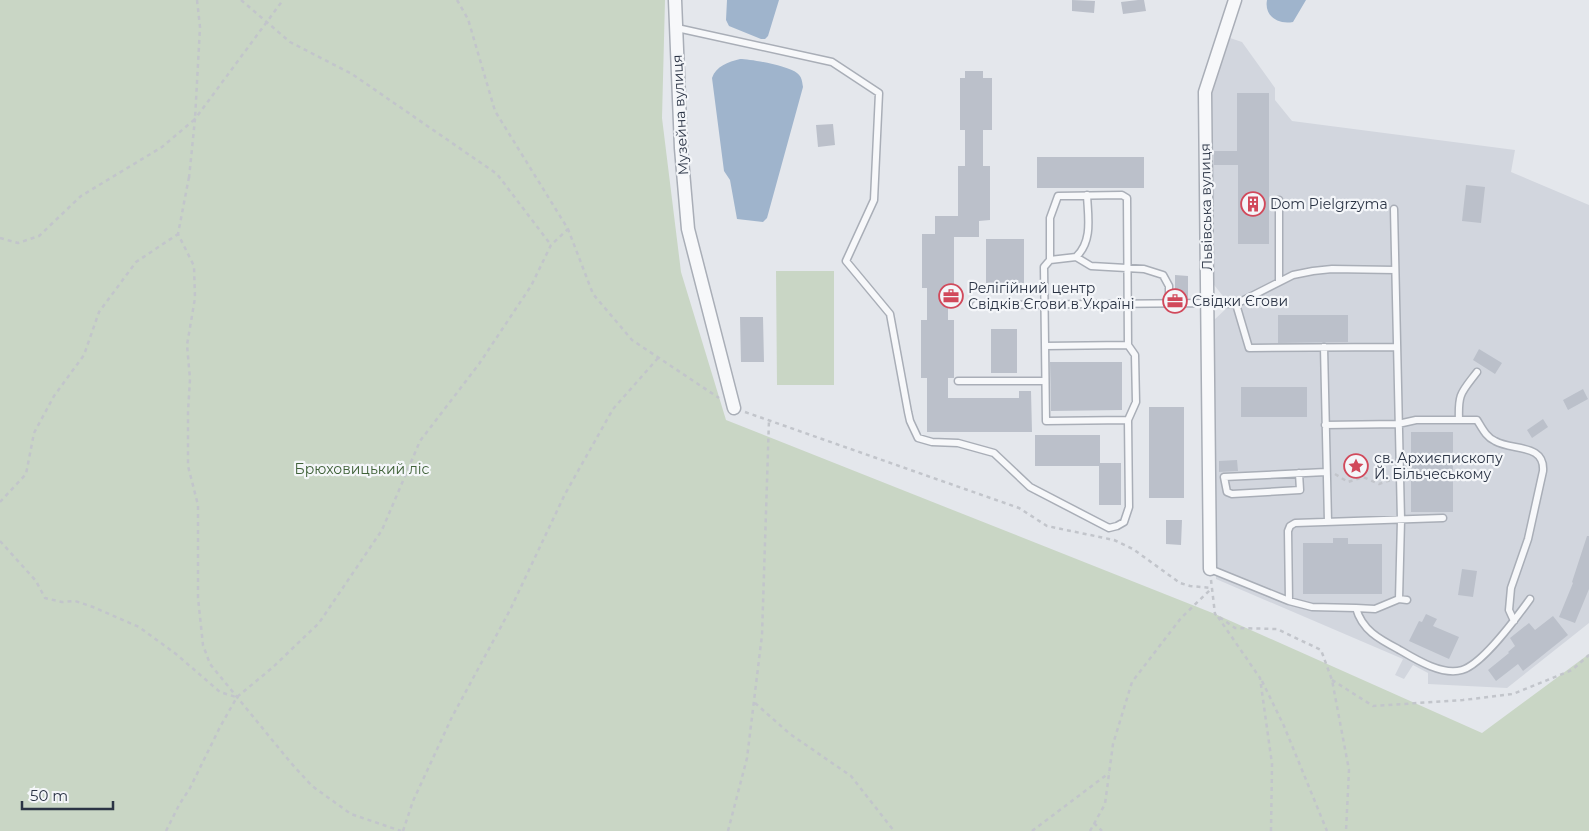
<svg xmlns="http://www.w3.org/2000/svg" width="1589" height="831" font-family="Montserrat,sans-serif">
<style>
.built{fill:#d2d6de}
.green{fill:#c9d6c5}
.water{fill:#9fb4cc}
.building{fill:#bbc0ca}
.lines{fill:none;stroke-linecap:round;stroke-linejoin:round}
.lane-casing{stroke:#a9aeb7;stroke-width:9}
.street-casing{stroke:#a9aeb7;stroke-width:15}
.path{stroke:#c2c5cb;stroke-width:2.5;stroke-dasharray:4 4;stroke-linecap:butt}
.lane{stroke:#f7f8fa;stroke-width:6}
.street{stroke:#f7f8fa;stroke-width:12}
.labels{text-anchor:middle;stroke-width:4.5;stroke-linejoin:round;paint-order:stroke}
.street-label{font-size:14px;fill:#2b3445;stroke:#f4f6f9}
.poi-label{font-size:14px;fill:#2b3445;stroke:#f4f6f9;text-anchor:start}
.park-label{font-size:14px;fill:#3f6138;stroke:#f4f6f9}
</style>
<rect width="100%" height="100%" fill="#e4e7ec"/>
<path class="built" d="M1227,37L1242,42L1275,88V100L1292,121L1515,150L1511,172L1589,205V623L1507,688L1428,684V673L1413,665L1404,679L1395,675L1403,659L1216,579L1213,321L1230,305L1211,281V92Z"/>
<path class="green" d="M0,0H665L662,118L681,272L726,420L1215,614L1482,733L1589,654V831H0Z
M776,271H834V385H777Z"/>
<path class="water" d="M727,0H779L768,36L765,39H761L729,26L726,20Z
M1267,0H1306L1293,22C1278,25 1264,16 1267,0Z
M740,59C751,59 788,66 797,73C802,77 802,81 803,87L767,218L763,222L737,219L730,180L724,171L712,78C716,66 728,62 740,59Z"/>
<path class="building" d="M1072,0L1095,1L1094,13L1072,11Z
M1138,0H1144L1146,11L1123,14L1121,2Z
M965,71H983V78H992V130H983V166H990V220L979,221V237H954V288H948V320H954V378H948V398H1019V391H1031L1032,432H927V378H921V320H927V288H922V234H935V216H958V166H965V130H960V78H965Z
M1237,93H1269V244H1238V165H1214V151H1237Z
M833,124L835,145L818,147L816,125Z
M1037,157H1144V188H1037Z
M1466,185L1485,187L1481,223L1462,221Z
M986,239H1024V283H986Z
M1175,275L1188,276V298H1175Z
M1278,315H1348V342L1278,343Z
M740,317H763L764,362H741Z
M991,329H1017V373H991Z
M1479,349L1502,363L1495,374L1473,360Z
M1050,362H1122V410L1051,411Z
M1241,387H1307V417H1241Z
M1583,389L1588,399L1568,410L1563,400Z
M1149,407H1184V498H1149Z
M1543,419L1548,427L1532,438L1527,430Z
M1411,432H1453V512H1411Z
M1035,435H1100V463H1121V505H1099V466H1035Z
M1237,460L1238,471L1219,472V461Z
M1166,520H1182L1181,545L1166,544Z
M1587,536H1589V589L1575,623L1559,617L1573,583L1572,582Z
M1333,538H1348V544H1382V594H1303V543H1333Z
M1462,569L1477,571L1473,597L1458,595Z
M1426,614L1437,619L1433,626L1459,637L1449,659L1409,641L1419,621L1422,622Z
M1553,616L1568,635L1523,671L1518,664L1496,681L1488,670L1509,653L1508,652L1515,646L1510,638L1529,623L1535,630Z"/>
<g class="lines">
<g class="lane-casing">
<path id="lane" d="M677,28L832,62L879,93L874,200L846,261L890,314L908,412L910,421L918,438L932,442L958,443L994,453L1030,487L1109,528L1117,526L1124,522L1129,507L1128,420L1136,402L1135,355L1128,345L1127,198L1122,195L1058,196L1050,218V260
M1279,200V282
M1394,209L1401,520L1399,599
M1076,257C1093,241 1088,217 1087,195
M1236,304L1249,348L1397,347
M976,305L1207,303L1236,304L1293,275L1313,271L1332,269L1395,270
M1045,346L1128,345
M1324,347L1328,522
M958,381H1045
M1128,420L1046,421L1044,267L1050,260L1076,257L1091,266L1144,269L1163,275L1169,286V303
M1459,420C1458,393 1461,393 1477,372
M1325,425L1398,424L1416,420H1477C1482,428 1486,437 1495,441C1512,451 1545,443 1543,471L1528,539L1511,588L1509,610L1514,621
M1299,473L1300,490L1232,494L1227,492L1224,477L1326,472
M1210,569L1289,601L1312,607L1356,608C1362,630 1379,639 1398,649C1415,659 1442,676 1462,670C1483,664 1517,617 1530,599
M1289,601L1288,531L1290,526L1295,523L1443,518
M1356,608L1375,609L1399,599L1407,600"/>
</g>
<g class="street-casing">
<path id="street" d="M675,0L681,148L688,229L734,408
M1210,569L1205,92L1235,0"/>
</g>
<path class="path" d="M241,0L290,42L352,74L497,174L551,245
M457,0L468,19L495,111L568,229L593,294L632,340L719,398
M189,177L178,234L194,266L195,298L187,345L190,379L188,412V466L198,505V598L203,645L210,664L291,763L312,786L351,814L401,831
M189,178L195,119L283,0
M0,238L18,243L39,236L81,196L162,147L195,119L200,27L197,0
M745,412L1019,508L1047,526L1114,540L1133,549L1180,583L1190,586L1212,588
M1335,474L1348,482L1363,477L1379,484L1391,480
M0,502L26,474L34,433L54,396L84,355L99,312L136,262L178,234
M0,541L36,581L45,598L62,602L75,601L93,607L139,627L176,654L220,692L236,697
M1211,580L1215,614L1235,628L1277,629L1321,650L1332,680L1349,770L1346,831
M1218,617L1260,678L1272,764L1271,831
M1332,680L1373,706L1463,700L1513,694L1572,670L1589,655
M1262,681L1284,726L1327,831
M755,703L790,734L851,776L894,831
M1094,823L1102,831
M166,831L179,805L190,788L220,727L237,697L272,668L319,623L382,530L420,441L479,364L531,286L551,245L568,229
M403,831L413,801L452,717L510,610L565,494L613,409L658,358
M728,831L747,758L762,635L769,420
M1032,831L1109,773
M1090,831L1105,804L1113,744L1132,682L1181,618L1212,588"/>
<use href="#lane" class="lane"/>
<use href="#street" class="street"/>
</g>
<defs>
<g id="building-ring" transform="scale(1.25)"><circle r="9.5" fill="#f4f6f9" stroke="#d1495b" stroke-width="1.5"/><path d="M-4-6H4V6H1V3H-1V6H-4ZM-2.5-4.3h1.7v1.8h-1.7ZM.8-4.3h1.7v1.8H.8ZM-2.5-1h1.7V.8h-1.7ZM.8-1h1.7V.8H.8Z" fill="#d1495b"/></g>
<g id="office-ring" transform="scale(1.25)"><circle r="9.5" fill="#f4f6f9" stroke="#d1495b" stroke-width="1.5"/><path d="M-6-3h4V-5.5h4V-3h4V5H-6ZM-1-4.5V-3h2v-1.5ZM-6 0V1H6V0Z" fill="#d1495b"/></g>
<g id="sight-ring" transform="scale(1.25)"><circle r="9.5" fill="#f4f6f9" stroke="#d1495b" stroke-width="1.5"/><path d="M0-6L1.8-2.2L6-1.7L2.9 1.2L3.7 5.4L0 3.3L-3.7 5.4L-2.9 1.2L-6-1.7L-1.8-2.2Z" fill="#d1495b"/></g>
</defs>
<g fill-rule="evenodd">
<use href="#building-ring" x="1253" y="204"/>
<use href="#office-ring" x="951" y="296"/>
<use href="#office-ring" x="1175" y="301"/>
<use href="#sight-ring" x="1356" y="466"/>
</g>
<g class="labels">
<g class="street-label">
<text transform="translate(680 115) rotate(-93)" y="5">Музейна вулиця</text>
<text transform="translate(1206 207) rotate(-91)" y="5">Львівська вулиця</text>
</g>
<g class="poi-label">
<text x="1270" y="209">Dom Pielgrzyma</text>
<text x="968" y="293">Релігійний центр<tspan x="968" dy="16">Свідків Єгови в Україні</tspan></text>
<text x="1192" y="306">Свідки Єгови</text>
<text x="1374" y="463">св. Архиєпископу<tspan x="1374" dy="16">Й. Більчеському</tspan></text>
</g>
<g class="park-label">
<text x="362" y="474">Брюховицький ліс</text>
</g>
</g>
<path d="M22 801v8h91v-8" fill="none" stroke="#2b3445" stroke-width="2.5"/>
<text x="30" y="801" font-size="15" fill="#2b3445" stroke="#f4f6f9" stroke-width="4" paint-order="stroke">50 m</text>
</svg>
